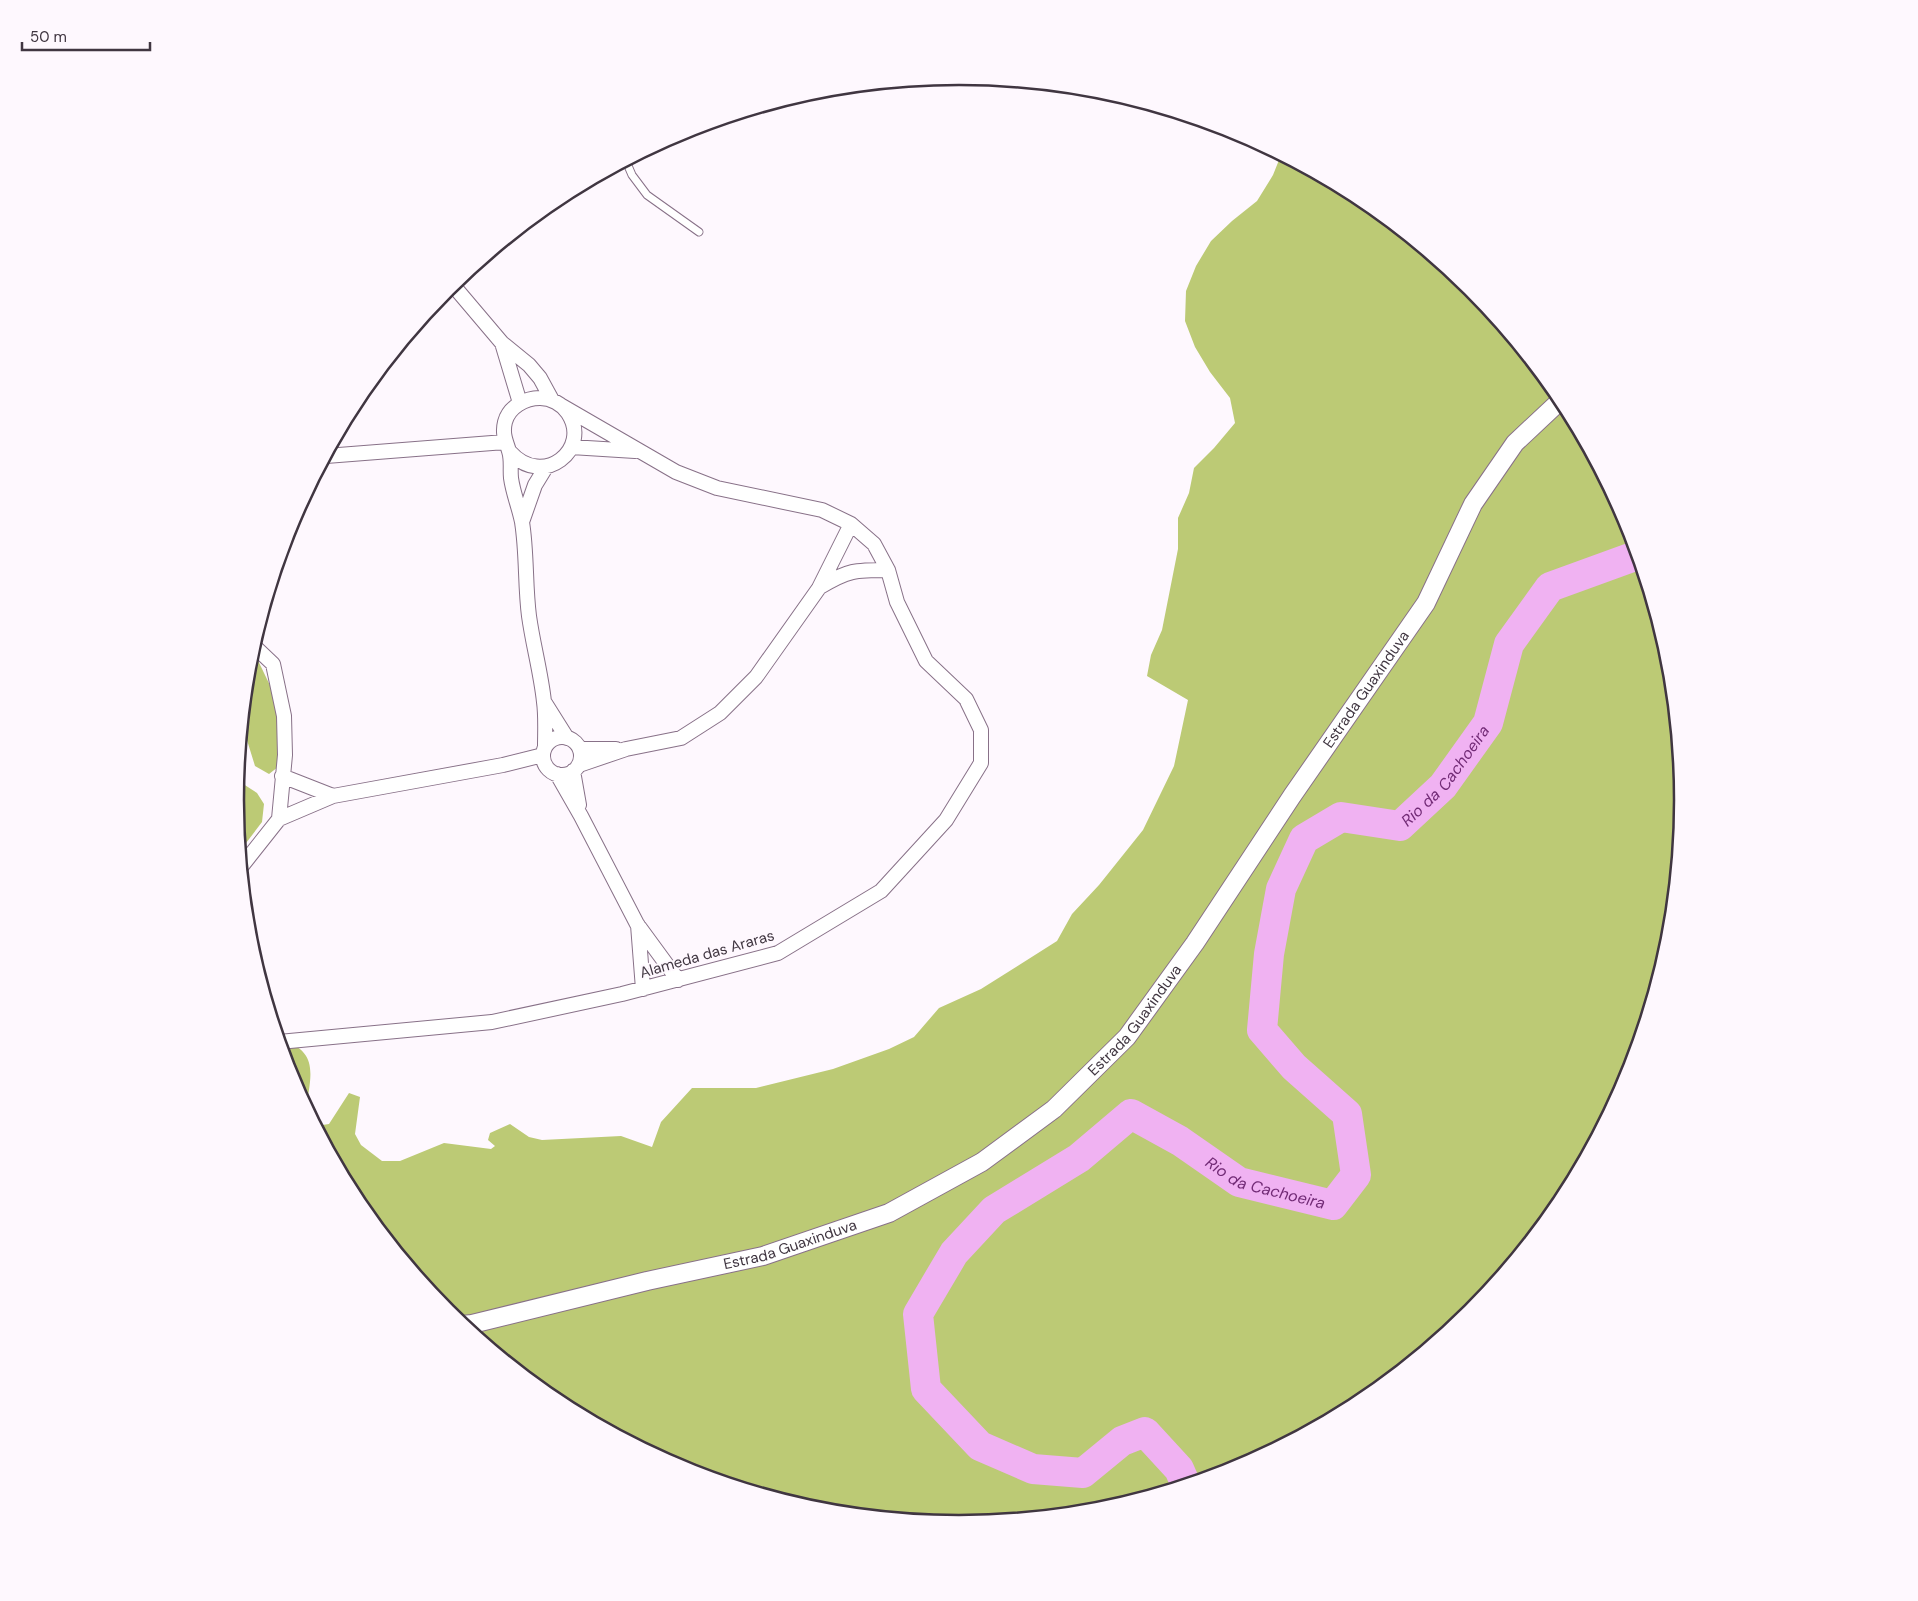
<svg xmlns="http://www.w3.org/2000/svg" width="1918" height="1601" font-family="'DM Sans',sans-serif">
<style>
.forest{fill:#bcca75}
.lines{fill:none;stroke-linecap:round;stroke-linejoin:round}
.river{stroke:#f0b2f2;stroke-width:30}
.service-casing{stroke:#887188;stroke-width:9}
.minor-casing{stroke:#887188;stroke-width:16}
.tertiary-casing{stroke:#887188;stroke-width:20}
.service{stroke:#fff;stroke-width:7}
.minor{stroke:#fff;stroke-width:14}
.tertiary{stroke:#fff;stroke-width:18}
.labels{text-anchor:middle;stroke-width:4;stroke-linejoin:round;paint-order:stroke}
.street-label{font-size:15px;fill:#403641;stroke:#fef8fe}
.water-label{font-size:16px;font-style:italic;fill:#722b76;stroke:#fef8fe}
.rim{fill:none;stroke:#403641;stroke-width:2.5}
</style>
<rect width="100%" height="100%" fill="#fef8fe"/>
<path class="forest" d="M1281,155L1362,198L1471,289L1561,398L1628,524L1669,659L1683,801L1669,942L1628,1078L1561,1203L1471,1313L1361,1403L1236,1470L1100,1511L959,1525L817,1511L682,1470L556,1403L447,1312L357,1203L316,1126L329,1124L349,1093L360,1097L355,1134L361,1145L382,1161H400L444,1143L491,1149L495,1146L488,1140L490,1133L510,1124L529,1137L542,1140L621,1136L652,1147L661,1122L692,1088H756L833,1069L889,1049L914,1037L939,1008L981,989L1057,941L1072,914L1099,885L1143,830L1174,766L1188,700L1147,676L1151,655L1162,630L1178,549V518L1189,493L1194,468L1214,448L1235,423L1230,398L1210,372L1195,347L1185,321L1186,291L1196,266L1211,241L1232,221L1257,201L1273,175Z
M252,648L278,702L281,733L278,767L269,774L255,766L242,724L249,659Z
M237,780L257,793L264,804L262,822L243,847L241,860L235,800Z
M278,1040C320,1049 311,1075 306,1109L290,1077Z"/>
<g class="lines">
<path class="river" id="s1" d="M1186,1485L1179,1469L1145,1432L1122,1441L1083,1473L1033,1469L980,1446L926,1389L918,1314L954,1253L994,1210L1079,1158L1131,1114L1180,1141L1239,1182L1333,1205L1356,1175L1347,1114L1294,1067L1262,1030L1269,954L1281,889L1304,839L1341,817L1400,826L1443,786L1488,723L1509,644L1550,587L1638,555"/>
<g class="service-casing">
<path id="service" d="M626,161L632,175L647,195L699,232"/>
</g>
<g class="minor-casing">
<path id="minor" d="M452,284L502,343L529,365L540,378L552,400
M502,343L520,403
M571,447L635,451
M510,452C543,489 592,449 568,413C562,404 551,398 540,398C525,398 509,407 505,422C502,434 506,441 509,451C512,460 510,469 511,478C513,493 519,507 522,522C527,553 525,585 529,616C533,645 541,673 544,702C546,716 545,732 545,747
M326,456L505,442
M522,522L535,485L546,467
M820,587C848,570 855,570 888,570
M545,703L567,738
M543 756a19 19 0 1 1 38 0a19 19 0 1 1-38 0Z
M580,749H616
M579,765L626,749L681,738L720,713L756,677L819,588L851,524
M573,771L579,805
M557,774L581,816L637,924L678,980
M282,776L333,796
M279,819L333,796L503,765L543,755
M241,867L279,819L285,755L284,716L273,664L253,645
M638,925L643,989
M279,1042L492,1022L622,994L778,953L881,891L946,820L981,763V730L966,699L926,661L897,602L888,570L874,544L851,524L822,510L717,488L676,472L562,406"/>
</g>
<g class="tertiary-casing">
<g id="tertiary">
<path id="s2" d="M462,1325L472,1324L647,1281L763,1256L889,1213L982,1162L1054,1109L1127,1037L1195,943L1292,796L1426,603L1473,504L1515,443L1562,399"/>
</g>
</g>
<use href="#service" class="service"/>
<use href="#minor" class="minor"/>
<use href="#tertiary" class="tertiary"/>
</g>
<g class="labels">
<g class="street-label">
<text dy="5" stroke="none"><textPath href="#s2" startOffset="1162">Estrada Guaxinduva</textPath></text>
<text transform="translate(707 954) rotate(-16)" y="5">Alameda das Araras</text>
<text dy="5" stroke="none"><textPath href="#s2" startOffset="758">Estrada Guaxinduva</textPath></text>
<text dy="5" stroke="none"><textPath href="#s2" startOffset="338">Estrada Guaxinduva</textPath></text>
</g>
<g class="water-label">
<text dy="6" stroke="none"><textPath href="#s1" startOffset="1514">Rio da Cachoeira</textPath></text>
<text dy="6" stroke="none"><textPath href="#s1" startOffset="855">Rio da Cachoeira</textPath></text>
</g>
</g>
<path d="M0 0H1918V1601H0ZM244 800a715 715 0 1 1 1430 0a715 715 0 1 1-1430 0Z" fill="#fef8fe" fill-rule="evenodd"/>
<path class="rim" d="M244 800a715 715 0 1 1 1430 0a715 715 0 1 1-1430 0Z"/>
<path d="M22 42v8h128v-8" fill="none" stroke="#403641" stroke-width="2.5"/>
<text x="30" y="42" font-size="15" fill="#403641" stroke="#fef8fe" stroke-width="4" paint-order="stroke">50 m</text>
</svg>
